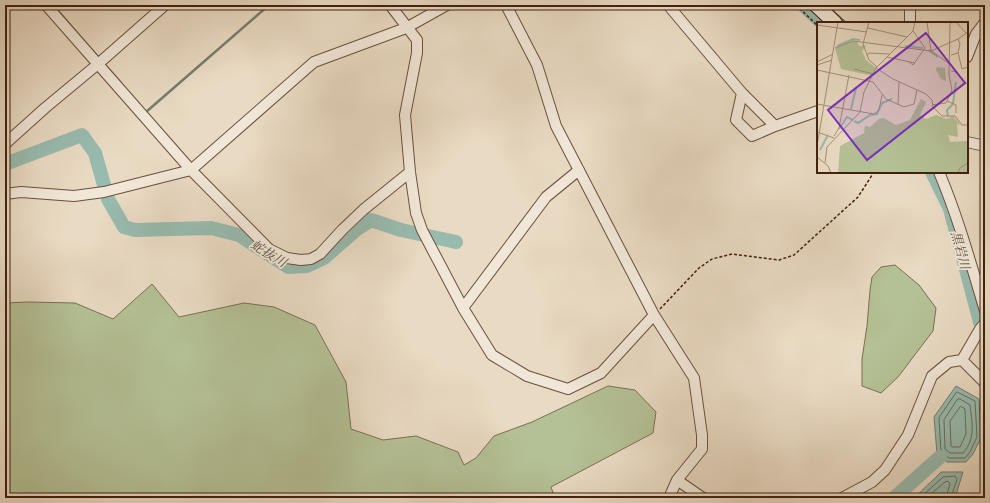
<svg xmlns="http://www.w3.org/2000/svg" width="990" height="503" font-family="'IM FELL English','Noto Serif JP',serif">
<style>
.green{fill:#b4c095;stroke:#7a7052}
.water{fill:#98bbaf;stroke:#757d6f}
.lines{fill:none;stroke-linecap:round;stroke-linejoin:round}
.shore{stroke:#6c6e5e;stroke-width:1}
.stream{stroke:#757d6f;stroke-width:2.5}
.river{stroke:#98bbaf;stroke-width:14}
.street-casing{stroke:#6b4f3b;stroke-width:12}
.secondary-casing{stroke:#41210e;stroke-width:16}
.path{stroke:#41210e;stroke-width:1.5;stroke-dasharray:3 2;stroke-linecap:butt}
.street{stroke:#f1e7d8;stroke-width:10}
.secondary{stroke:#f1e7d8;stroke-width:14}
.labels{text-anchor:middle;stroke-width:3.5;stroke-linejoin:round;paint-order:stroke}
.water-label{font-size:13px;font-style:italic;fill:#5b4f3e;stroke:#f1e7d8}
.inset-river{fill:none;stroke:#98bbaf;stroke-width:2}
.inset-road{fill:none;stroke:#a6907b;stroke-width:1}
.view{fill:#7b2cbf;fill-opacity:0.15;stroke:#7b2cbf;stroke-width:2}
.inset-edge{fill:none;stroke:#41210e;stroke-width:2}
</style>
<rect width="100%" height="100%" fill="#e9dac3"/>
<filter id="stains"><feTurbulence type="fractalNoise" baseFrequency=".005" numOctaves="4"/><feColorMatrix values="0 0 0 0 .2 0 0 0 0 .09 0 0 0 0 .02 0 0 0 .5 -.17"/></filter>
<radialGradient id="worn" r=".72"><stop offset=".6" stop-color="#630" stop-opacity="0"/><stop offset="1" stop-color="#630" stop-opacity=".3"/></radialGradient>
<path class="green" d="M895,265L919,285L936,308L933,331L898,377L881,393L862,386V359L867,326L870,290L872,277L881,267Z
M152,284L179,317L244,303L274,307L315,325L346,382L351,429L383,440L416,436L458,452L464,465L476,458L494,436L532,422L608,386L635,390L656,412L653,433L551,487L555,498H5V303L28,302L75,303L113,319Z"/>
<path class="water" d="M956,386L979,399L981,438L973,454L966,462H947L937,454L934,417Z
M941,472H963L955,498H915C923,488 933,481 941,472Z"/>
<g class="lines">
<path class="shore" d="M957,392L975,401L977,437L970,452L965,458H949L941,452L939,418Z
M958,399H960L970,405C972,422 976,439 963,453H950L945,449L944,420Z
M962,407L965,409L966,434L960,447H953L951,446L950,421L960,407Z
M920,498L943,477L955,476L957,479L951,498
M926,498L945,482L948,481L950,484L946,498"/>
<path class="stream" d="M53,5L97,56
M828,7L846,23
M106,66L121,83
M144,110L146,112L269,5"/>
<path class="river" d="M803,5L822,23
M5,164L82,135L95,153L104,185
M932,172L950,209L980,322L985,330
M108,199L124,227L135,230L211,228L239,235L288,267L307,266L324,258L357,229L371,220L401,230L456,242
M894,498L940,457"/>
<g class="street-casing">
<path id="street" d="M46,5L191,170L269,249L287,258L301,260L311,259L320,254L343,229L363,210L410,172
M390,5L417,40V53L405,115L410,172L416,213L422,230L463,308L492,355L527,376L568,389L601,373L654,315
M506,5L537,65L556,126L654,315L694,378L702,435V449L677,480L669,498
M668,5L742,93L775,126
M910,5V23
M967,57L976,34L985,22
M742,93L736,120L752,136L775,126L818,111
M967,142L985,146
M5,144L45,108L98,64L165,5
M939,172C958,217 971,264 985,311
M5,194L21,192L74,196L104,192L191,170L314,62L406,28L447,5
M463,308L546,197L579,170
M962,360L985,383
M677,480L703,498
M842,498L872,482L885,470L908,435L932,376L949,362L962,360L980,329L985,323"/>
</g>
<g class="secondary-casing">
<path id="secondary" d="M816,5L835,23"/>
</g>
<path class="path" d="M796,5L818,26
M660,309L699,268L712,259L732,254L779,260L794,255L858,197L874,172"/>
<use href="#street" class="street"/>
<use href="#secondary" class="secondary"/>
</g>
<g class="labels">
<g class="water-label">
<text transform="translate(961 250) rotate(75)" y="5">黒岩川</text>
<text transform="translate(269 253) rotate(31)" y="5">蛇抜川</text>
</g>
</g>
<g transform="translate(817 22)">
<rect width="151" height="151" fill="#e9dac3"/>
<path d="M35,19L40,20L42,24L49,23L45,29L49,38L59,46L56,54L24,47L18,26ZM120,45L128,46L129,59L124,57L119,48ZM104,77L109,80L103,93L109,97L119,93L130,97L136,94L144,103L140,102L141,115L131,113L133,120L150,119L151,113V151H21L23,124L47,111L48,104L53,105L62,97L67,96L79,103L93,98Z" fill="#b4c095"/>
<path class="inset-river" d="M20,24L36,17L43,18M88,24L106,26M111,28L121,35M136,82L139,60M34,87L39,66M131,94L130,88L136,82M37,99L41,101L53,93L60,92L65,81L75,77M22,107L30,95L36,98M3,128L11,113"/>
<path class="inset-road" d="M52,0L46,22L52,38L60,45M110,0L114,29M139,0L149,11M0,3L50,10M51,6L90,15M96,9L108,26M18,26L36,19L114,29L141,17L151,10M113,28L134,43M141,31L143,22L141,17M134,33L141,31L145,47L151,45M50,34L52,31L72,32M70,35L98,41M0,40L16,32M92,40L96,43L108,26M0,43L15,38M59,46L76,57L109,72L115,78L116,85L125,94H138L145,103H151M37,47L56,52M0,48L56,60L69,77L87,85L97,82L100,68M134,49L139,50L151,63M130,79L139,83V91M0,82L57,92L62,88L65,73M81,83L82,60M115,83L129,81L135,68L132,53L133,2L135,0M0,110L17,116M17,114L22,106L32,53M0,124L21,0M0,135L11,144L14,151M8,141L10,125L43,90L47,70L59,46L96,9L98,0M141,151L143,146L151,141"/>
<path class="view" d="M109,11L148,61L50,138L11,88Z"/>
<rect width="151" height="151" class="inset-edge"/>
</g>
<rect width="990" height="503" fill="none" stroke="#e9dac3" stroke-width="20"/>
<rect x="6" y="6" width="978" height="491" fill="none" stroke="#41210e" stroke-width="2"/>
<rect x="10" y="10" width="970" height="483" fill="none" stroke="#41210e"/>
<rect width="100%" height="100%" filter="url(#stains)"/>
<rect width="100%" height="100%" fill="url(#worn)"/>
</svg>
